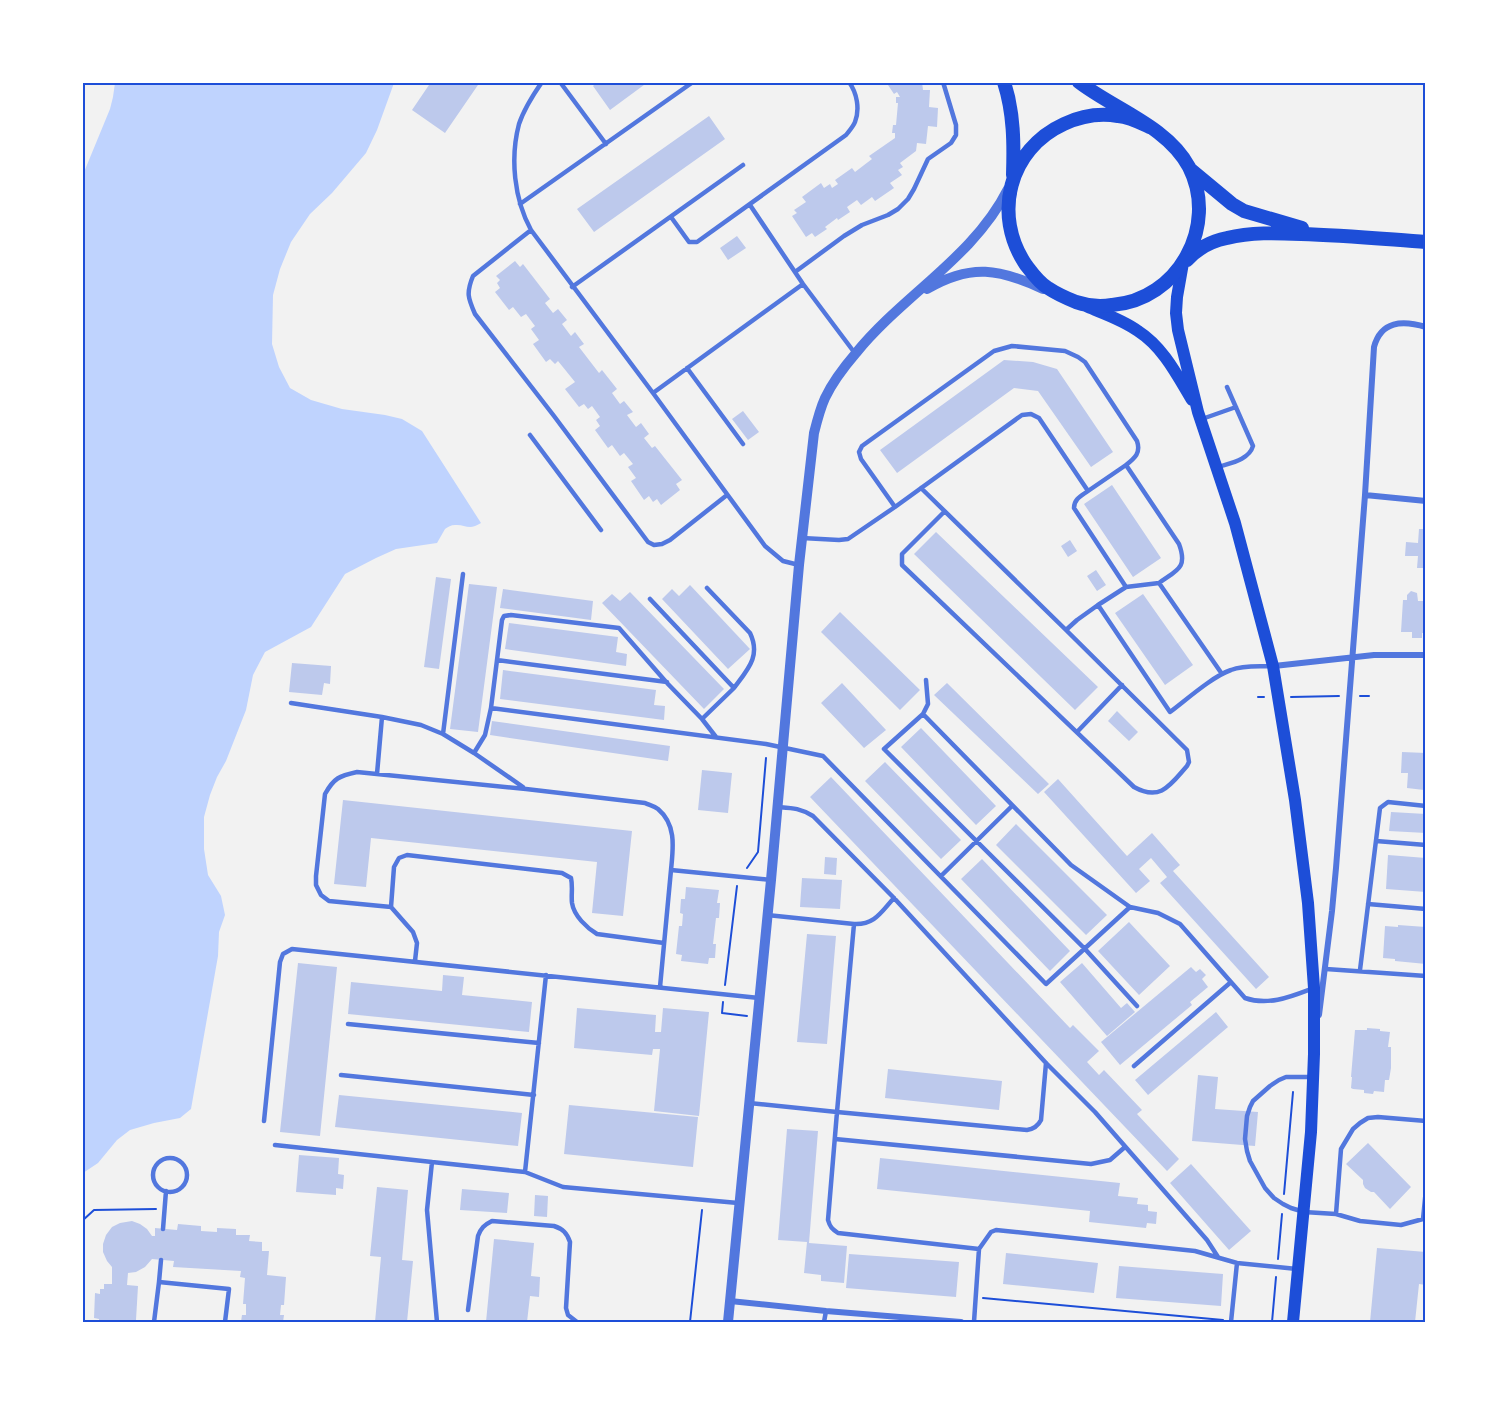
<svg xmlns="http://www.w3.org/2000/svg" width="1508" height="1405" font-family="Overpass,sans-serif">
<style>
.water{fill:#bfd3fe}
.building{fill:#bdc9ec}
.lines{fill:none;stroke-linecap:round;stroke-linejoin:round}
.path{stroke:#1d4ed8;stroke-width:2}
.service{stroke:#5277de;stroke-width:4.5}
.minor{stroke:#5277de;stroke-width:6}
.tertiary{stroke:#5277de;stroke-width:10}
.secondary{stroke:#1d4ed8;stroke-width:12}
.primary{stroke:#1d4ed8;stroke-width:14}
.neatline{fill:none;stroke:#1d4ed8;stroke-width:2}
</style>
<rect width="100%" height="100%" fill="#f2f2f2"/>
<path class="water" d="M115,83H394L377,130L366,153L332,193L310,214L291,242L280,269L273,295L272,344L279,367L290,388L311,400L342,409L385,415L402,419L422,431L481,523C469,531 465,524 455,525C451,525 448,527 445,529L437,543L396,549L376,558L345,574L311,627L265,652L253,675L246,710L226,761L217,777L210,795L204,817V849L208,875L221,896L225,915L219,932L218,956L191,1109L180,1118L154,1123L130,1130L117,1140L98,1163L83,1173L82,177L110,109L113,97Z"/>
<path class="building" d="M431,82H480L445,133L412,110Z
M597,82H648L610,110L593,86Z
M886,82H922L923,90H930L929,107L938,108L937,127L928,126L926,144L917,143L916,151L900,163L903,167L898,170L902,175L890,183L894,188L875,201L872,197L861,205L857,200L847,207L850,212L838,220L837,218L825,227L827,229L815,237L812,233L806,237L792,216L797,213L794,210L806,202L802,197L821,183L824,188L830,184L832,188L838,184L835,180L852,168L855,172L872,159L869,156L895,138V133H892L893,125H896L898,103H896V97H900L897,92L894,94Z
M709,116L725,139L594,232L577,209Z
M737,236L746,248L728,260L720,248Z
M515,261L520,267L523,264L550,299L545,303L553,313L558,309L567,320L562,324L571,336L575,332L584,344L579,347L599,373L602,370L617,389L612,393L620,404L624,401L633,412L627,415L636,427L641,423L649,434L644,438L652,448L655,446L682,480L676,484L680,490L661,505L657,499L653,502L649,496L644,500L631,481L636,478L628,467L633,464L624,453L620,456L612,445L608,448L595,430L600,426L596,420L600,417L592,406L588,409L584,404L579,407L565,389L575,382L558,361L555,364L550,359L546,362L533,344L539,340L531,329L535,326L526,314L521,317L513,307L509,310L495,292L500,288L497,283L500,280L496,276Z
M1004,360L1033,362L1057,369L1113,452L1091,467L1038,391L1014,388L897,473L880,450Z
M743,411L759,432L748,440L732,419Z
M1112,485L1161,558L1133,577L1084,504Z
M1419,529H1426V568H1417L1418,556H1405L1406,542L1418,543Z
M936,532L1098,687L1075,710L914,554Z
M1070,540L1077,551L1068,557L1061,546Z
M1096,570L1106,585L1097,591L1087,576Z
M436,577L451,579L439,669L424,667Z
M469,584L497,587L478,732L450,729Z
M690,585L750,649L728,669L662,599L672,589L679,596Z
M503,589L593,601L591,620L500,608Z
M1411,591L1417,593L1418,601H1426V633H1422V638H1412V632H1401L1403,600H1407V595Z
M630,592L724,689L704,709L602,603L612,594L620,601Z
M1143,594L1193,665L1165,685L1115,613Z
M840,612L920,690L900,710L821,632Z
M509,623L618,637L616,652L627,654L626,666L505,649Z
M292,663L331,666L330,684L324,683L322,695L289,692Z
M503,670L656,690L654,705L665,706L664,720L500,699Z
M842,683L886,730L864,748L821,703Z
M947,683L1049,784L1038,794L934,695Z
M1117,711L1138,732L1129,741L1108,721Z
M492,721L670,746L668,761L490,735Z
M921,728L996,806L976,825L901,747Z
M1402,752L1426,753L1424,790L1407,788L1408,773H1401Z
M885,762L961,840L941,859L865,781Z
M702,770L732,773L728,813L698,810Z
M831,777L1070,1028L1073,1025L1099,1051L1087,1062L1099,1075L1104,1070L1142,1110L1137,1114L1179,1159L1167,1171L810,797Z
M1058,779L1127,856L1152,833L1180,865L1173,871L1269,977L1256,989L1160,883L1167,877L1151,858L1139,869L1150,881L1136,893L1044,792Z
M343,800L632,831L623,916L592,913L597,862L371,838L366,887L334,884Z
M1391,812L1426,814V833L1389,831Z
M1016,824L1107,915L1086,935L996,845Z
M1388,855L1426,858V892L1386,889Z
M825,857L837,858L836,875L824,874Z
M982,859L1070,951L1050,971L961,879Z
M802,878L842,880L840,909L800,907Z
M686,887L719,890L717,903H720L719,918H716L713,944H716L715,958H709L708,964L681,961L682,955L676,954L679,926H682L683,914L680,913L681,899H685Z
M1129,922L1170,966L1139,995L1098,951Z
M1398,925L1426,927V964L1395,961V959L1383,958L1385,926L1398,927Z
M807,934L836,936L827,1044L797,1042Z
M298,963L337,967L320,1136L280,1132Z
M1082,963L1121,1008L1127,1003L1135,1012L1107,1036L1060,982Z
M1191,967L1196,972L1200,969L1206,975L1202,979L1208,987L1190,1002L1192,1005L1120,1065L1101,1042Z
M443,975L464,977L462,995L532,1002L529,1032L348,1014L351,982L442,991Z
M577,1008L656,1015L655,1032H661L663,1008L709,1012L699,1116L654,1111L660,1049H653L652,1055L574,1048Z
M1216,1012L1228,1027L1148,1095L1135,1080Z
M1367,1028L1380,1029V1031L1390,1032L1388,1047H1391V1068L1389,1080H1385L1384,1092L1374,1091L1373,1094L1364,1093V1090L1353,1089L1351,1088L1352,1077H1351L1355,1030H1367Z
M888,1069L1002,1081L999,1110L885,1098Z
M1198,1075L1218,1077L1215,1109L1258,1112L1255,1146L1192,1141Z
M339,1095L522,1113L518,1146L335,1127Z
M569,1105L698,1117L693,1167L564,1154Z
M787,1129L818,1131L809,1243L847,1246L844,1283L821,1281V1275L804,1273L807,1242L778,1240Z
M1368,1143L1411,1187L1390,1209L1374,1192H1371L1365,1188L1363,1184V1180L1346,1164Z
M299,1155L339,1158L338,1174L344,1175L343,1189L336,1188V1195L296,1192Z
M880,1158L1120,1183L1118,1196L1138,1198L1137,1204L1148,1205V1211L1157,1212L1156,1224L1147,1223L1146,1228L1089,1222L1090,1211L877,1189Z
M1191,1164L1251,1231L1229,1250L1170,1183Z
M377,1187L408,1190L402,1260L413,1261L407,1322H375L381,1257L370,1256Z
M462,1189L509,1193L507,1213L460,1210Z
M535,1195L548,1196L547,1217L534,1216Z
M132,1221L140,1224L147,1229L152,1236H155V1228L177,1230L178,1224L201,1226V1231L217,1232V1228L236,1229V1235H250L249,1241L262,1242V1251H269L267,1275L286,1277L284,1305H281L280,1315H284L283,1322H241L242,1315H246V1304H243L245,1278L240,1277L241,1271L173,1267L174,1261L152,1259L145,1267L136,1272L128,1273L127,1285L138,1286L136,1320H132V1322H99V1319L94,1318L95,1293L100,1294V1289H104V1284H112V1267L107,1261L103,1252V1244L106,1235L112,1227L120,1223Z
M494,1239L534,1243L531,1276L540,1277L539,1297L530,1296L527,1322H486Z
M1377,1248L1426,1252V1285L1419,1284L1415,1322H1370Z
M1006,1253L1098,1263L1094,1293L1003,1284Z
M849,1254L959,1262L956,1297L846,1288Z
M1119,1266L1223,1274L1221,1306L1116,1298Z"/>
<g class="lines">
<path class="path" d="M1360,696H1369
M1258,697H1264
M1291,697L1339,696
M747,868L758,852L766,758
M725,985L737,886
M723,1002L722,1013L747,1016
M1284,1194L1293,1092
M82,1221L94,1210L156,1209
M1278,1259L1282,1214
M983,1298L1223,1320
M1240,1321L1255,1322
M690,1322L702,1210
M1272,1322L1276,1277"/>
<path class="service" d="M560,82L606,144
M520,204L693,82
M750,205L803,284L854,352
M671,217L689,242H697L846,135C849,131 853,127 855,122C860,109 857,93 849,82
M531,230C514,199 510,158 519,124C524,109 533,95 542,82
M795,272L844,236L862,225L888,215L898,209L908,199L914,189L928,159L951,143L956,135V125L943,82
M572,287L743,165
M687,368L743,444
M653,393L803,284
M1202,419L1236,407
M530,435L601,530
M1218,467C1230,463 1249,460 1253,446L1227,387
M921,488L1066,630L1077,620L1098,605
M1088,491L1126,465
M727,495L670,540L662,544L654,545L648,542L554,416L475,314C468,298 466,293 473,276L531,230L653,393L765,546L783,561L799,565
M895,507L861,459L859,452L862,446L994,351L1012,346L1065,351L1078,357L1085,362L1137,441C1141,453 1135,458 1126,465L1179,544C1188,568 1177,570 1159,583L1222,674
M944,512L902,554V565L1134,787C1161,802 1171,784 1187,766L1189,762L1187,750L1066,630
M802,538L839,540L848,539L895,507L1022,415L1031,414L1039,418L1088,491C1081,496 1074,499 1074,508L1126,587L1098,605L1170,712C1186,700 1213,676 1231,670C1244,665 1259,667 1273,666
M1126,587L1159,583
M707,588L750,633C761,656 748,669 734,688
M650,599L734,688L702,719
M497,660L667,682
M926,680L928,704L923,714L1071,865L1130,907L1158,913L1180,924L1245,998C1268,1006 1290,997 1311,989
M291,703L382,717L377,774
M491,708L766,744L823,756L1046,984L1130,907
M923,714L884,749L1085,949L1137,1006
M382,717L421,725L443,734L463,574
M1077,732L1122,685
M443,734L474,753L523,787
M474,753L485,735L491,708L502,620L504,616L511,615L619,628L667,683L702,719L716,737
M778,807C792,808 800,808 813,816L894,898L1046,1063L1095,1112L1207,1240L1218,1257
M1376,841L1426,845
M941,876L1012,806
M1368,904L1426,909
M391,907L394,867L399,858L407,855L562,873L571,878C573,887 571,895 572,903C574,916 587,928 597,934L664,943
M767,915L854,924L837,1112L1027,1130C1034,1129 1038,1126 1041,1120L1046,1063
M854,924C875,925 881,912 894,898
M415,961L417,943L413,932L391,907L329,901L321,895L316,885V876L325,794C334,778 339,776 357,772L526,789L645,803C649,805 654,806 658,809C677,825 673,849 671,870L771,880
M1326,969L1426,976
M1360,970L1380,808L1388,802L1426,806
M660,987L671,870
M348,1024L539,1043
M1134,1066L1231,982
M341,1075L534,1095
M1311,1077H1286L1279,1080L1270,1086L1253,1101L1250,1107L1247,1116L1245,1139L1247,1151L1250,1161L1265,1188L1274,1198L1283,1204L1291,1208L1304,1212L1336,1214L1360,1221L1401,1225L1423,1219L1426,1189
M749,1103L837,1112L828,1220C830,1227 832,1229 838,1233L979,1249L974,1322
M264,1121L280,962L283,954L292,949L759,998
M835,1139L1091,1164L1110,1160L1125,1147
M275,1145L432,1162
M153 1175a17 17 0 1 1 34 0a17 17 0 1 1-34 0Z
M525,1172L546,975
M1336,1214L1341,1149L1353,1129L1360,1123L1368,1118L1378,1117L1426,1121
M163,1229L166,1191
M979,1249L991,1232L996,1230L1195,1251L1237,1263L1297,1269
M159,1282L161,1260
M468,1310L478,1236C481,1228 484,1225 492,1221L554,1226C563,1229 567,1233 570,1242L566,1308L568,1315L577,1322
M154,1322L159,1282L229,1289L225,1322
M437,1322L427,1210L432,1162L525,1172L563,1187L738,1203
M824,1322L826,1311
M1231,1322L1237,1263"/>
<path class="minor" d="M1365,495L1426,501
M1274,666L1374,655H1426
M1319,1015L1332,911L1336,868L1365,495L1374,347C1381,321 1402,320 1426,327
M730,1301L826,1311L961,1322"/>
<path class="tertiary" d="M927,289C971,263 1000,269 1043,289
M728,1322L771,880L799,565L814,433C817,421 820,409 825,398C833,381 844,367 856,353C903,295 974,257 1008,189"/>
<path class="secondary" d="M1183,263L1177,297L1176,313L1178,330L1198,412L1235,523L1273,666L1295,800L1308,903L1314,988V1054L1311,1132L1293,1322
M1088,307C1105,314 1123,320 1138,331C1163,347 1177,375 1192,400"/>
<path class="primary" d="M1004,82C1014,113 1014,144 1013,175
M1079,82C1114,109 1167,126 1189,167C1219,226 1178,300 1112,305C1100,307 1088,306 1076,302C1066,298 1057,294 1048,288C1039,283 1032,273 1026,265C992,215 1009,149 1064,124C1081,116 1100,113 1118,116C1130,117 1141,123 1152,128
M1191,170L1232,204L1244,211L1302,228
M1187,260C1197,249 1212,241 1227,238C1251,232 1276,233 1301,234C1342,235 1384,239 1426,242"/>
</g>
<rect width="1508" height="1405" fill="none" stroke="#ffffff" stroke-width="168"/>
<rect x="84" y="84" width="1340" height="1237" class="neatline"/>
</svg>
